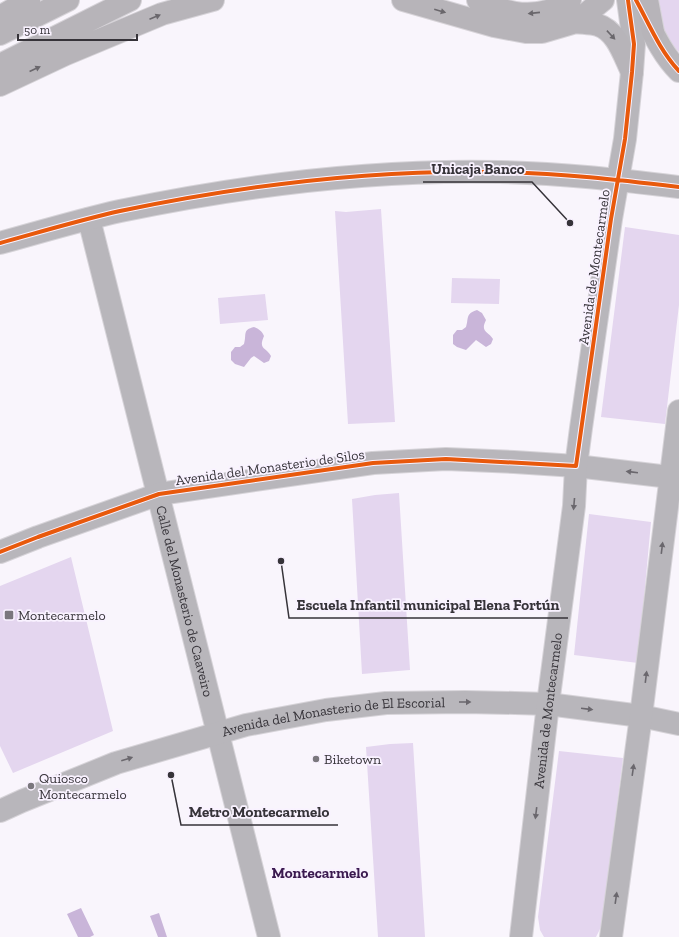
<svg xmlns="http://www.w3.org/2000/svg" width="679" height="937" font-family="'Zilla Slab',serif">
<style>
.green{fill:#e4d6ef}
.water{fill:#c9b5d9}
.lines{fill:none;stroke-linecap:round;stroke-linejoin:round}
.minor-casing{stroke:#d6d3d8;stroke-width:24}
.highway-casing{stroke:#d6d3d8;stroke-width:24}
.minor{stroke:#b8b6bb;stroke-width:22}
.highway{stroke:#b7b4b9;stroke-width:22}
.cycleway-casing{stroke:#f9f2ff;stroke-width:6}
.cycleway{stroke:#e8590c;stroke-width:4}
.oneway{fill:#6a676c}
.oneway2{fill:#6a676d}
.poi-dot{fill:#7a777d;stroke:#f9f2ff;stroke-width:1.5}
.labels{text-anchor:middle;stroke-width:3.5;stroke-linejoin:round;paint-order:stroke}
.street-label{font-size:14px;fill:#363339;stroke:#f9f2ff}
.poi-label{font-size:14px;fill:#363339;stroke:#f9f2ff;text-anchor:start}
.neighbourhood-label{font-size:15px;font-weight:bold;fill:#3b1950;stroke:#f9f2ff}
.leader{fill:none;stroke:#363339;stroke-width:1.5}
.callout-dot{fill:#363339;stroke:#f9f2ff;stroke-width:1.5}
.callout-label{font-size:15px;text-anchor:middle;font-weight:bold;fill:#363339;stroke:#f9f2ff;stroke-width:3.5;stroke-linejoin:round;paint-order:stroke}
</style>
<rect width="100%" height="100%" fill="#f9f5fc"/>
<path class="green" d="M655,0H679V52L667,41L658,14Z
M381,209L395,422L348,424L335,211L346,212Z
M625,227L679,235V305L665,424L601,417Z
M452,278L500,279L499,304L451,303Z
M265,294L268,320L220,324L218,298Z
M399,493L410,670L362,674L352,499L375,495Z
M589,514L651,522L638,663L574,655Z
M71,557L113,731L13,773L0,746V586Z
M413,743L425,937H378L366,747L390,744Z
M559,751L623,758L602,925L596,937H544L540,930L538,917Z"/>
<path class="water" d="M477,310L482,313L486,320C480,332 488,331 493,339L491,344L486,347L476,340L466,350L457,347L453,344V335L457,330H462L466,327C469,318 465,314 477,310Z
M254,327C259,329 262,331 264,336C258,350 266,347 271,356L269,361L264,363L254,356L251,358L244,367L235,364L231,360V352L235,347H240L244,344C247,334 242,330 254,327Z
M81,908L94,935L90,937H78L67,914Z
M159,913L167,937H158L150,916Z"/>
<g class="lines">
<g class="minor-casing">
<g id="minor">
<path d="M644,15C654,35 663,55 679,71"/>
<path id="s1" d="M89,219L269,937"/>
<path d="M0,243C40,232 80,220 120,211C245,185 373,169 500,172C560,173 620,180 679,187"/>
<path d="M0,552L38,537L159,494L373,463L446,459L514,462L576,466L679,478"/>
<path id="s2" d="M0,811L22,801L116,763L246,725L326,710L386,703L465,702L515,703L548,704L641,716L679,724"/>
<path id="s3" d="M521,937L548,704L574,506L576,466L581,428L611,219L625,139L632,72L634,44L628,0"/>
<path d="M611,937L641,716L679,411"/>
</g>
</g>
<g class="highway-casing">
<path id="highway" d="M403,0L494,26L526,32H542L576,22L603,0
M478,0C502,12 527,19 554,9C559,7 565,3 570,0
M647,0L653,32
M0,17L29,0
M576,22C583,23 591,23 598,25C617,31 624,56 632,72
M0,34L68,0
M0,65L130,0
M0,85L66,54L162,14L213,0"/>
</g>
<use href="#minor" class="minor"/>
<use href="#highway" class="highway"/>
<g class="cycleway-casing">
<path id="cycleway" d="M636,0C649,24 660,51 679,71
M0,243C40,232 80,220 120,211C245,185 373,169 500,172C560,173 620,180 679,187
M0,552L38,537L159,494L373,463L446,459L576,466L611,219L625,139L632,72L634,44L628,0"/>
</g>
<use href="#cycleway" class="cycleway"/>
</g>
<defs><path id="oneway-solid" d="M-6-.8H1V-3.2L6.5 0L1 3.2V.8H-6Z"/></defs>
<g class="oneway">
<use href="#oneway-solid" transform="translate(440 11) rotate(16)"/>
<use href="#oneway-solid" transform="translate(534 13) rotate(174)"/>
<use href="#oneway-solid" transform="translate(155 17) rotate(-23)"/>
<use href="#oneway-solid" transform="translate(611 35) rotate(47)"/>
<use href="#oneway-solid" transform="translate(35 69) rotate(-25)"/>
</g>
<g class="oneway2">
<use href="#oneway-solid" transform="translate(632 472) rotate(-173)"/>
<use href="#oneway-solid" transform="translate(574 504) rotate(95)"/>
<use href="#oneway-solid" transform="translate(662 548) rotate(-83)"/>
<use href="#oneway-solid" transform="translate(646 677) rotate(-83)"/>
<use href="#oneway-solid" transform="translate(465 702)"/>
<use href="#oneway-solid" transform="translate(587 709) rotate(7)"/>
<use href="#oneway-solid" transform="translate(127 759) rotate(-17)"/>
<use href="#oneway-solid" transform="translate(633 770) rotate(-82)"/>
<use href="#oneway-solid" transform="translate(536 813) rotate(97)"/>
<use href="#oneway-solid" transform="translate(616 898) rotate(-82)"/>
</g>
<g class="poi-dot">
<rect x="4" y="610" width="10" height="10" rx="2"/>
<circle cx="316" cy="759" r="4"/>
<circle cx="31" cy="786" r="4"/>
</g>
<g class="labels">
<g class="street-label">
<text transform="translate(594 267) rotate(-82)" y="5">Avenida de Montecarmelo</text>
<text transform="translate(270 467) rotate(-8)" y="5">Avenida del Monasterio de Silos</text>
<text dy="5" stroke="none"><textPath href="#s1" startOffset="394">Calle del Monasterio de Caaveiro</textPath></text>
<text dy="5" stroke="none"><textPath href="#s3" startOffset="228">Avenida de Montecarmelo</textPath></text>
<text dy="5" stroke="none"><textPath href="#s2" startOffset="349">Avenida del Monasterio de El Escorial</textPath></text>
</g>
<g class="poi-label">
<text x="18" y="620">Montecarmelo</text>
<text x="324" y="764">Biketown</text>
<text x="39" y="783">Quiosco<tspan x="39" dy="16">Montecarmelo</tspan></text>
</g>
<g class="neighbourhood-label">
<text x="320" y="878">Montecarmelo</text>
</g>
</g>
<path class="leader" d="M570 223L532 182H423M281 561L289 618H568M171 775L181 825H338"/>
<g class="callout-dot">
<circle cx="570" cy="223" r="4"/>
<circle cx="281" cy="561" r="4"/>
<circle cx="171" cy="775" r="4"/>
</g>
<g class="callout-label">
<text x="478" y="174">Unicaja Banco</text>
<text x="428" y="610">Escuela Infantil municipal Elena Fortún</text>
<text x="259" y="817">Metro Montecarmelo</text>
</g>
<path d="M18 34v6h119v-6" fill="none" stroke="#363339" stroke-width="2"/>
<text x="24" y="34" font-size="12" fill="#363339" stroke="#f9f2ff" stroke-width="3" paint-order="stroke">50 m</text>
</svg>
